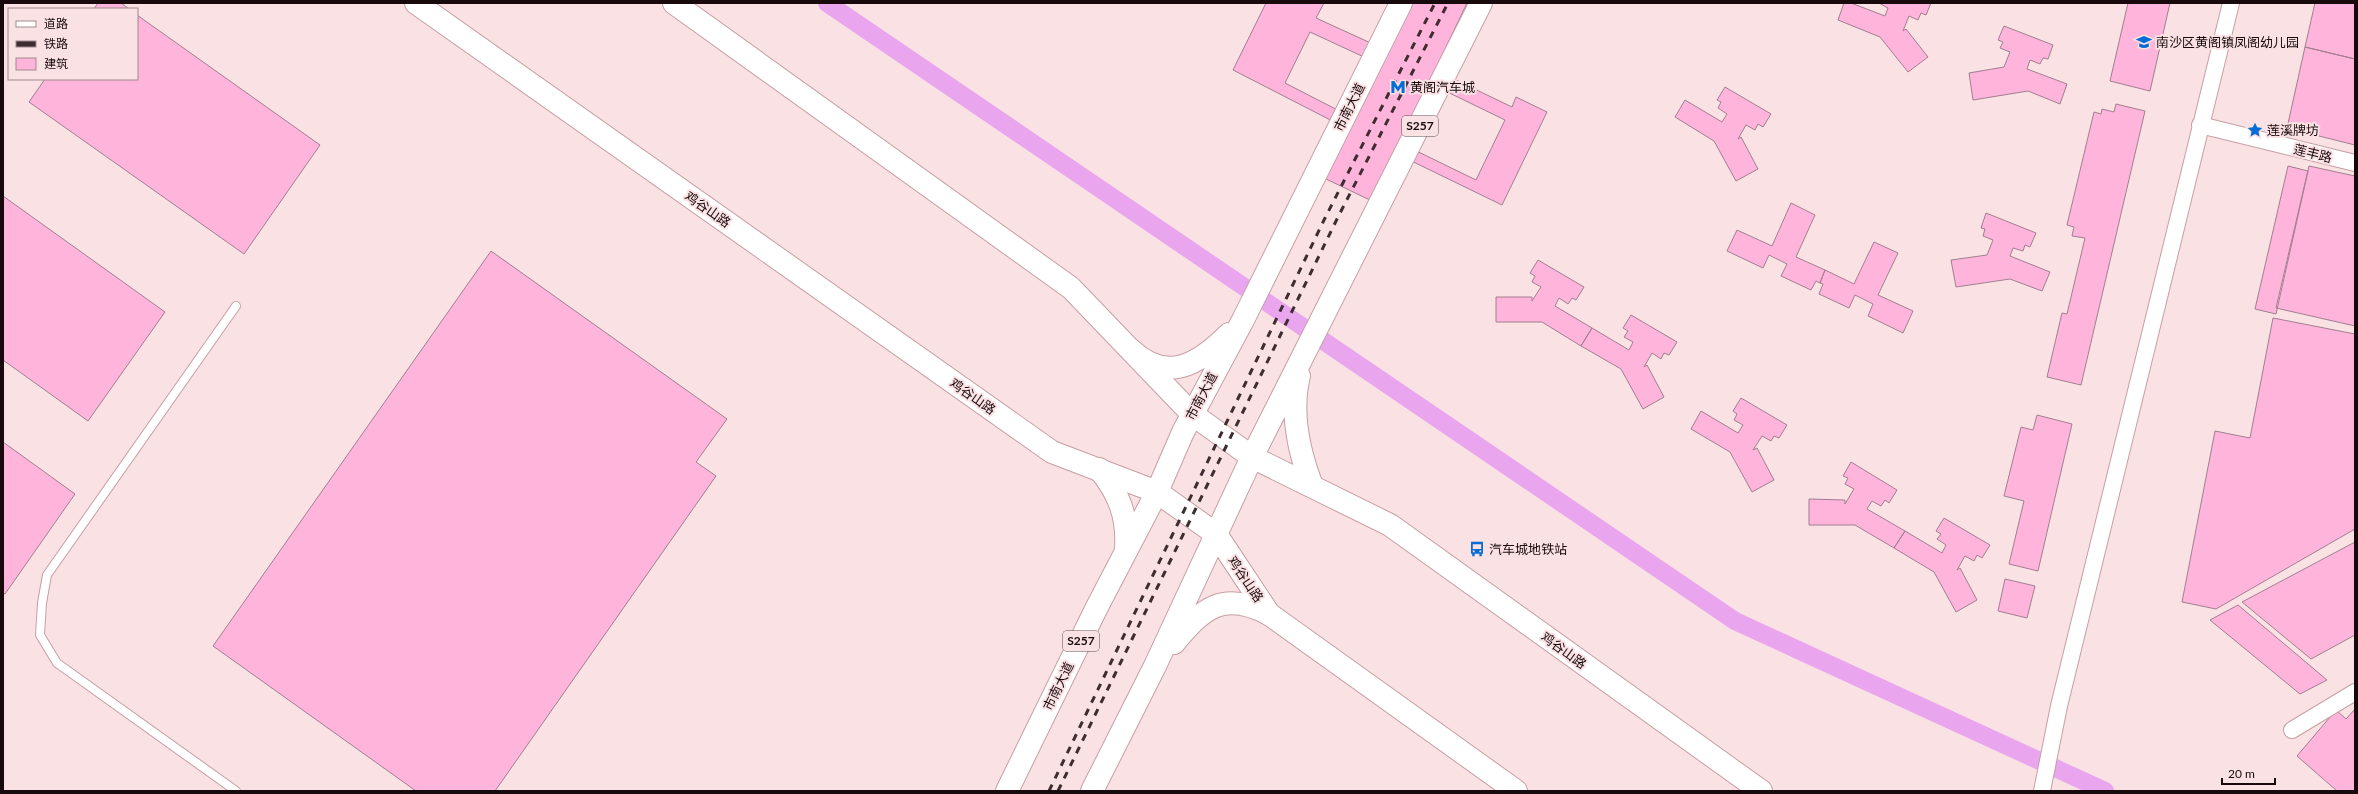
<svg xmlns="http://www.w3.org/2000/svg" width="2358" height="794" font-family="Lato,'Noto Sans SC',sans-serif">
<style>
.lines{fill:none;stroke-linecap:round;stroke-linejoin:round}
.canal{stroke:#e9a5ee;stroke-width:18}
.building{fill:#ffb4db;stroke:#a07f90;fill-rule:evenodd}
.lane-casing{stroke:#c69fa4;stroke-width:10}
.street-casing{stroke:#c69fa4;stroke-width:18}
.secondary-casing{stroke:#c69fa4;stroke-width:24}
.primary-casing{stroke:#c69fa4;stroke-width:24}
.lane{stroke:#fff;stroke-width:8}
.street{stroke:#fff;stroke-width:16}
.secondary{stroke:#fff;stroke-width:22}
.primary{stroke:#fff;stroke-width:22}
.rail{stroke:#3d2d30;stroke-width:3;stroke-dasharray:7 7;stroke-linecap:butt}
.labels{text-anchor:middle;stroke-width:4;stroke-linejoin:round;paint-order:stroke}
.shield{fill:#fae1e4;stroke:#5c4a4d;stroke-width:1}
.shield-label{font-size:12px;font-weight:bold;fill:#180a0c}
.poi-label{font-size:13px;fill:#180a0c;stroke:#fae1e4;text-anchor:start}
.street-label{font-size:13px;fill:#180a0c;stroke:#fae1e4}
</style>
<rect width="100%" height="100%" fill="#fae1e4"/>
<g class="lines">
<path class="canal" d="M827,3L1735,621L2105,791"/>
</g>
<path class="building" d="M98,3H121L129,9H94Z
M1266,3H1324L1316,18L1386,50L1408,3H1467L1435,70L1512,107L1516,97L1547,112L1502,205L1395,153L1372,201L1324,178L1348,129L1233,70ZM1310,32L1379,64L1353,118L1285,83ZM1429,83L1505,120L1476,180L1400,143Z
M1844,3H1851L1885,16L1888,8L1879,3H1931L1926,15L1921,13L1918,20L1909,16L1903,31L1906,29L1928,57L1908,72L1880,37L1838,20Z
M2128,3H2170L2150,91L2110,81Z
M2315,3H2355V59L2305,47Z
M137,15L320,145L244,254L29,102L45,79H137Z
M2004,26L2053,45L2048,59L2043,58L2040,64L2030,60L2027,69L2067,84L2060,104L2028,91L1973,100L1969,73L2004,67L2010,52L2000,48L2003,42L1998,40Z
M2305,47L2355,59V145L2287,128Z
M1725,87L1771,114L1763,127L1758,124L1755,130L1746,125L1738,139L1741,137L1758,169L1736,181L1714,141L1675,117L1685,100L1722,122L1727,114L1718,108L1721,102L1717,100Z
M2116,104L2145,111L2081,385L2047,377L2062,313L2067,314L2085,238L2072,236L2074,227L2067,225L2094,112L2101,114L2102,109L2114,112Z
M2288,166L2308,171L2276,314L2255,309Z
M2309,166L2355,176V326L2276,308Z
M3,196L165,312L88,421L3,360Z
M1791,203L1815,215L1796,257L1825,270L1820,283L1816,281L1811,290L1781,276L1787,264L1769,255L1763,268L1727,251L1737,230L1772,246Z
M1986,213L2036,233L2030,247L2025,245L2023,251L2013,248L2010,256L2050,272L2042,291L2010,279L1956,287L1951,260L1987,255L1993,240L1983,236L1985,229L1981,228Z
M1874,242L1898,253L1878,295L1913,311L1903,333L1868,316L1873,304L1855,295L1849,308L1819,294L1823,284L1820,283L1825,270L1854,284Z
M491,251L727,419L696,462L716,476L495,791H416L213,646Z
M1538,260L1584,287L1576,300L1572,298L1568,304L1559,298L1555,306L1592,328L1581,346L1542,322H1496V297H1532V301L1541,287L1532,282L1535,276L1530,273Z
M1631,315L1677,342L1669,355L1664,353L1661,359L1652,353L1644,367L1647,365L1664,397L1643,409L1621,369L1581,346L1592,328L1629,350L1633,342L1624,337L1628,331L1623,328Z
M2273,318L2355,334V529L2216,609L2182,602L2215,431L2250,438Z
M1741,398L1787,425L1779,438L1774,436L1771,441L1762,436L1753,450L1757,448L1774,480L1752,492L1730,452L1691,429L1701,411L1738,433L1743,425L1734,420L1737,414L1733,411Z
M2037,415L2072,424L2038,571L2009,564L2024,501L2004,496L2021,427L2033,430Z
M3,442L75,494L5,594L3,593Z
M1851,462L1897,490L1889,503L1885,500L1881,506L1872,501L1867,509L1905,531L1894,548L1855,525H1809V499L1845,500V504L1854,489L1845,484L1848,478L1843,476Z
M1944,518L1990,545L1982,558L1977,555L1974,561L1965,556L1957,570L1960,568L1977,600L1956,612L1934,572L1894,548L1905,531L1942,553L1946,545L1937,539L1941,534L1936,531Z
M2355,542V635L2311,659L2242,602Z
M2005,579L2035,586L2027,618L1998,611Z
M2238,605L2327,680L2300,694L2210,620Z
M2355,709V791H2337L2297,756L2336,710L2346,719Z"/>
<g class="lines">
<g class="lane-casing">
<path id="lane" d="M236,306L47,575L42,603L40,635L57,663L236,791"/>
</g>
<g class="street-casing">
<path id="street" d="M2200,125L2355,163
M2292,730L2355,692
M2042,791L2059,706L2231,3"/>
</g>
<g class="secondary-casing">
<path id="secondary" d="M416,3L1052,452L1157,492L1216,534L1269,614L1516,791
M674,3L1071,288L1192,414L1252,457L1390,525L1761,791"/>
</g>
<g class="primary-casing">
<path id="primary" d="M1131,350C1167,384 1199,364 1229,334
M1299,376C1290,412 1299,452 1312,486
M1099,469C1119,493 1128,517 1126,548
M1174,643C1203,608 1223,590 1269,614
M1007,791L1096,609L1157,492L1183,432L1243,320L1401,3
M1092,791L1155,666L1252,457L1481,3"/>
</g>
<use href="#lane" class="lane"/>
<use href="#street" class="street"/>
<use href="#secondary" class="secondary"/>
<use href="#primary" class="primary"/>
<path class="rail" d="M1049,791L1325,218L1435,3
M1058,791L1338,217L1448,3"/>
</g>
<defs>
<g id="school-bare" transform="scale(1.2)"><path d="M0-5L7-2L0 1L-7-2ZM-4 1L0 2.5L4 1V4Q0 6-4 4Z" fill="#076dd6" stroke="#fae1e4" stroke-width="2.5" paint-order="stroke"/></g>
<g id="metro-bare" transform="scale(1.2)"><path d="M-5.5 5V-5H-3L0 0L3-5H5.5V5H3V-.5L0 4L-3-.5V5Z" fill="#076dd6" stroke="#fae1e4" stroke-width="2.5" paint-order="stroke"/></g>
<g id="sight-bare" transform="scale(1.2)"><path d="M0-6L1.8-2.2L6-1.7L2.9 1.2L3.7 5.4L0 3.3L-3.7 5.4L-2.9 1.2L-6-1.7L-1.8-2.2Z" fill="#076dd6" stroke="#fae1e4" stroke-width="2.5" paint-order="stroke"/></g>
<g id="bus-bare" transform="scale(1.2)"><path d="M-5-6H5V4H4V6H2V4H-2V6H-4V4H-5ZM-3.5-4V0h7V-4ZM-3.5 1.2v1.5H-2V1.2ZM2 1.2v1.5H3.5V1.2Z" fill="#076dd6" stroke="#fae1e4" stroke-width="2.5" paint-order="stroke"/></g>
</defs>
<g fill-rule="evenodd">
<use href="#school-bare" x="2144" y="42"/>
<use href="#metro-bare" x="1398" y="87"/>
<use href="#sight-bare" x="2255" y="130"/>
<use href="#bus-bare" x="1477" y="549"/>
</g>
<g class="labels">
<g class="shield">
<rect x="1402" y="116" width="36" height="20" rx="3"/>
<rect x="1063" y="631" width="36" height="20" rx="3"/>
</g>
<g class="shield-label">
<text x="1420" y="130">S257</text>
<text x="1081" y="645">S257</text>
</g>
<g class="poi-label">
<text x="2156" y="47">南沙区黄阁镇凤阁幼儿园</text>
<text x="1410" y="92">黄阁汽车城</text>
<text x="2267" y="135">莲溪牌坊</text>
<text x="1489" y="554">汽车城地铁站</text>
</g>
<g class="street-label">
<text transform="translate(1349 107) rotate(-63)" y="5">市南大道</text>
<text transform="translate(2313 153) rotate(14)" y="5">莲丰路</text>
<text transform="translate(708 209) rotate(35)" y="5">鸡谷山路</text>
<text transform="translate(973 396) rotate(35)" y="5">鸡谷山路</text>
<text transform="translate(1201 396) rotate(-62)" y="5">市南大道</text>
<text transform="translate(1246 579) rotate(56)" y="5">鸡谷山路</text>
<text transform="translate(1564 650) rotate(36)" y="5">鸡谷山路</text>
<text transform="translate(1058 686) rotate(-64)" y="5">市南大道</text>
</g>
</g>
<rect width="2358" height="794" fill="none" stroke="#180a0c" stroke-width="8"/>
<rect x="8" y="8" width="130" height="72" fill="#fae1e4" stroke="#a08b8e"/>
<rect x="16" y="21" width="20" height="6" fill="#ffffff" stroke="#a08b8e"/>
<text x="44" y="28" font-size="12" fill="#180a0c">道路</text>
<rect x="16" y="41" width="20" height="6" fill="#3d2d30" stroke="#a08b8e"/>
<text x="44" y="48" font-size="12" fill="#180a0c">铁路</text>
<rect x="16" y="58" width="20" height="12" fill="#ffb4db" stroke="#a08b8e"/>
<text x="44" y="68" font-size="12" fill="#180a0c">建筑</text>
<path d="M2222 778v6h53v-6" fill="none" stroke="#180a0c" stroke-width="2"/>
<text x="2228" y="778" font-size="12" fill="#180a0c" stroke="#fae1e4" stroke-width="3" paint-order="stroke">20 m</text>
</svg>
